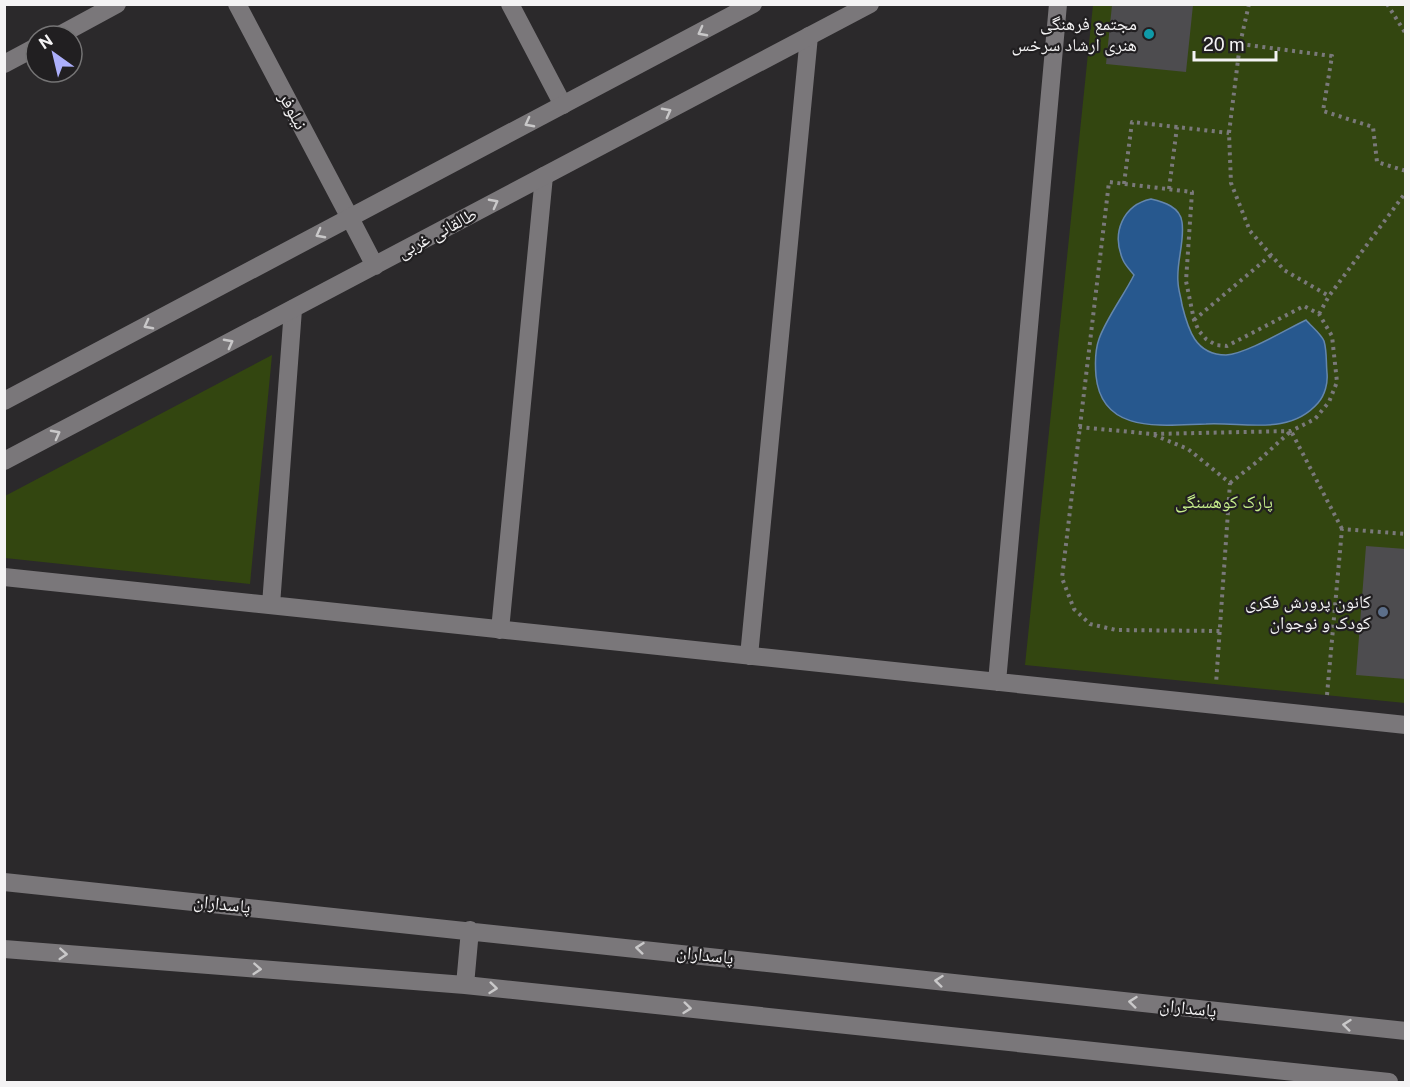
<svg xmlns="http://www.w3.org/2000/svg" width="1410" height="1087" font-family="'Public Sans','Noto Naskh Arabic',sans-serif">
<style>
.green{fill:#334610}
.water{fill:#27588e;stroke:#6486ad;stroke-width:1.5}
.building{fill:#4d4c4f}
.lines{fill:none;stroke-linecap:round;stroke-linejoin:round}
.path{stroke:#7a797a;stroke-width:4;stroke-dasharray:3 4.5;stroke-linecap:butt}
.street{stroke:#7a777a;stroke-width:18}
.secondary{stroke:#7a777a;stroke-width:18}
.oneway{stroke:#c9c8c9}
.culture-dot{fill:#0f9aa8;stroke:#211f21;stroke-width:2}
.service-dot{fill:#5c6f8a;stroke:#211f21;stroke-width:2}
.labels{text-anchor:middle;stroke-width:4.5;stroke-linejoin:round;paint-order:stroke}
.poi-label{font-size:18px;fill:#f4f3f4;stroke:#211f21;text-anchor:end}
.street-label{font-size:18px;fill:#f4f3f4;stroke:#211f21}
.park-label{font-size:18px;fill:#c6ee8b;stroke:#211f21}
</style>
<rect width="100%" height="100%" fill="#2b292b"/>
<path class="green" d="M1093,5H1405V703L1025,665Z
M272,355L250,584L5,558V496Z"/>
<path class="water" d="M1151,199C1164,202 1180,207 1182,222C1185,241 1176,263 1178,282C1178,289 1181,297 1182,305C1188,329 1195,355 1226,355C1246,354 1287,329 1306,320C1311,326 1321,334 1324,341C1327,351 1326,363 1327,373C1328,383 1325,395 1318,403C1289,436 1246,422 1206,424C1163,425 1102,435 1096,376C1095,364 1095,350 1099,339C1106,319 1124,295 1134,275C1130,270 1125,265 1123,260C1111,233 1123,205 1151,199Z"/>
<path class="building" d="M1112,5H1193L1186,72L1106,64Z
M1366,546L1406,549V679L1356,675Z"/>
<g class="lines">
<path class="path" d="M1249,4L1240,44L1229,133L1231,183L1250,231L1284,270L1329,296
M1387,4L1406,34
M1240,44L1332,56L1323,111L1373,127L1377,162L1406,171
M1124,184L1132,122L1177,127
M1169,189L1177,127L1229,133
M1319,314L1329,296L1406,192
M1194,320L1271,255
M1079,427L1152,434L1291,431L1315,419L1329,402L1337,382L1332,336L1319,314L1304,306L1227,346L1216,345L1206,339L1199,331L1194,320L1186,281L1192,192L1109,182L1062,578L1074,609L1090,624L1116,630L1220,631
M1154,435L1188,449L1230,483L1216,684
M1230,483L1258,461L1291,431L1342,529
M1327,695L1342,529L1406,534"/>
<path class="street" d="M237,4L350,218
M510,4L563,105
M58,36L117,4
M4,64L36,47
M4,577L1406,725
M271,605L293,309
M500,630L544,176
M749,656L809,36
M997,682L1058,4"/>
<path class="secondary" d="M350,218L375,266
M4,401L753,4
M4,461L870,4
M4,882L1406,1031
M4,949L465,985L1389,1082
M465,985L470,930"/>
</g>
<defs><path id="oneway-chevron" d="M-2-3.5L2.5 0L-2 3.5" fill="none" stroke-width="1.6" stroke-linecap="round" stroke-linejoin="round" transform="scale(1.5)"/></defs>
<g class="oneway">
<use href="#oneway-chevron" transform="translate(702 32) rotate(152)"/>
<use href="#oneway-chevron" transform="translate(667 112) rotate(-28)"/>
<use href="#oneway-chevron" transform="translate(529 123) rotate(152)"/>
<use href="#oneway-chevron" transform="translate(494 203) rotate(-28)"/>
<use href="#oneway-chevron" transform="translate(320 234) rotate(152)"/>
<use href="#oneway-chevron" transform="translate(148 325) rotate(152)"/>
<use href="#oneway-chevron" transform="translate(229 343) rotate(-28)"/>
<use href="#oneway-chevron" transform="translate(56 434) rotate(-28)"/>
<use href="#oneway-chevron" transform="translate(640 948) rotate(-174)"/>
<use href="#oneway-chevron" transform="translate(63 954) rotate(4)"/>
<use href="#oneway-chevron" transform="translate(257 969) rotate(4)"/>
<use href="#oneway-chevron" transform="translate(939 981) rotate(-174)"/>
<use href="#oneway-chevron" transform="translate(493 988) rotate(6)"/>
<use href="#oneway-chevron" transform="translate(1133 1002) rotate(-174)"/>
<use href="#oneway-chevron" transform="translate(687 1008) rotate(6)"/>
<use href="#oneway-chevron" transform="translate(1347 1025) rotate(-174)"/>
</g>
<circle class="culture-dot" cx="1149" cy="34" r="6"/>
<circle class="service-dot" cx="1383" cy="612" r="6"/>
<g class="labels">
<g class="poi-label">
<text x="1137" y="30">مجتمع فرهنگی<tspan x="1137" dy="21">هنری ارشاد سرخس</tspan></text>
<text x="1371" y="608">کانون پرورش فکری<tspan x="1371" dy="21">کودک و نوجوان</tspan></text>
</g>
<g class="street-label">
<text transform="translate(293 111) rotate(62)" y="6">نیلوفر</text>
<text transform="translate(437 233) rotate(-28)" y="6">طالقانی غربی</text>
<text transform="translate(222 904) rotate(6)" y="6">پاسداران</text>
<text transform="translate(705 955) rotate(6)" y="6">پاسداران</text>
<text transform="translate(1188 1008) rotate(6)" y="6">پاسداران</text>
</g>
<g class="park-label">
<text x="1224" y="508">پارک کوهسنگی</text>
</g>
</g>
<rect width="1410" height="1087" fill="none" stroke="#f4f3f4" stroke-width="12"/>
<g transform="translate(54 54) rotate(326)"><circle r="28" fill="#211f21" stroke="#757475" stroke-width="1.5"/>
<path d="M0-4.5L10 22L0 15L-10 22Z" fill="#acaffb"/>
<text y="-9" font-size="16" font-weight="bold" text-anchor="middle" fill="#f4f3f4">N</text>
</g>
<path d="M1194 51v9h82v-9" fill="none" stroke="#f4f3f4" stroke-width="3"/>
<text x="1203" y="51" font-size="18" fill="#f4f3f4" stroke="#211f21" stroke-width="4.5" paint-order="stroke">20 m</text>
</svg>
